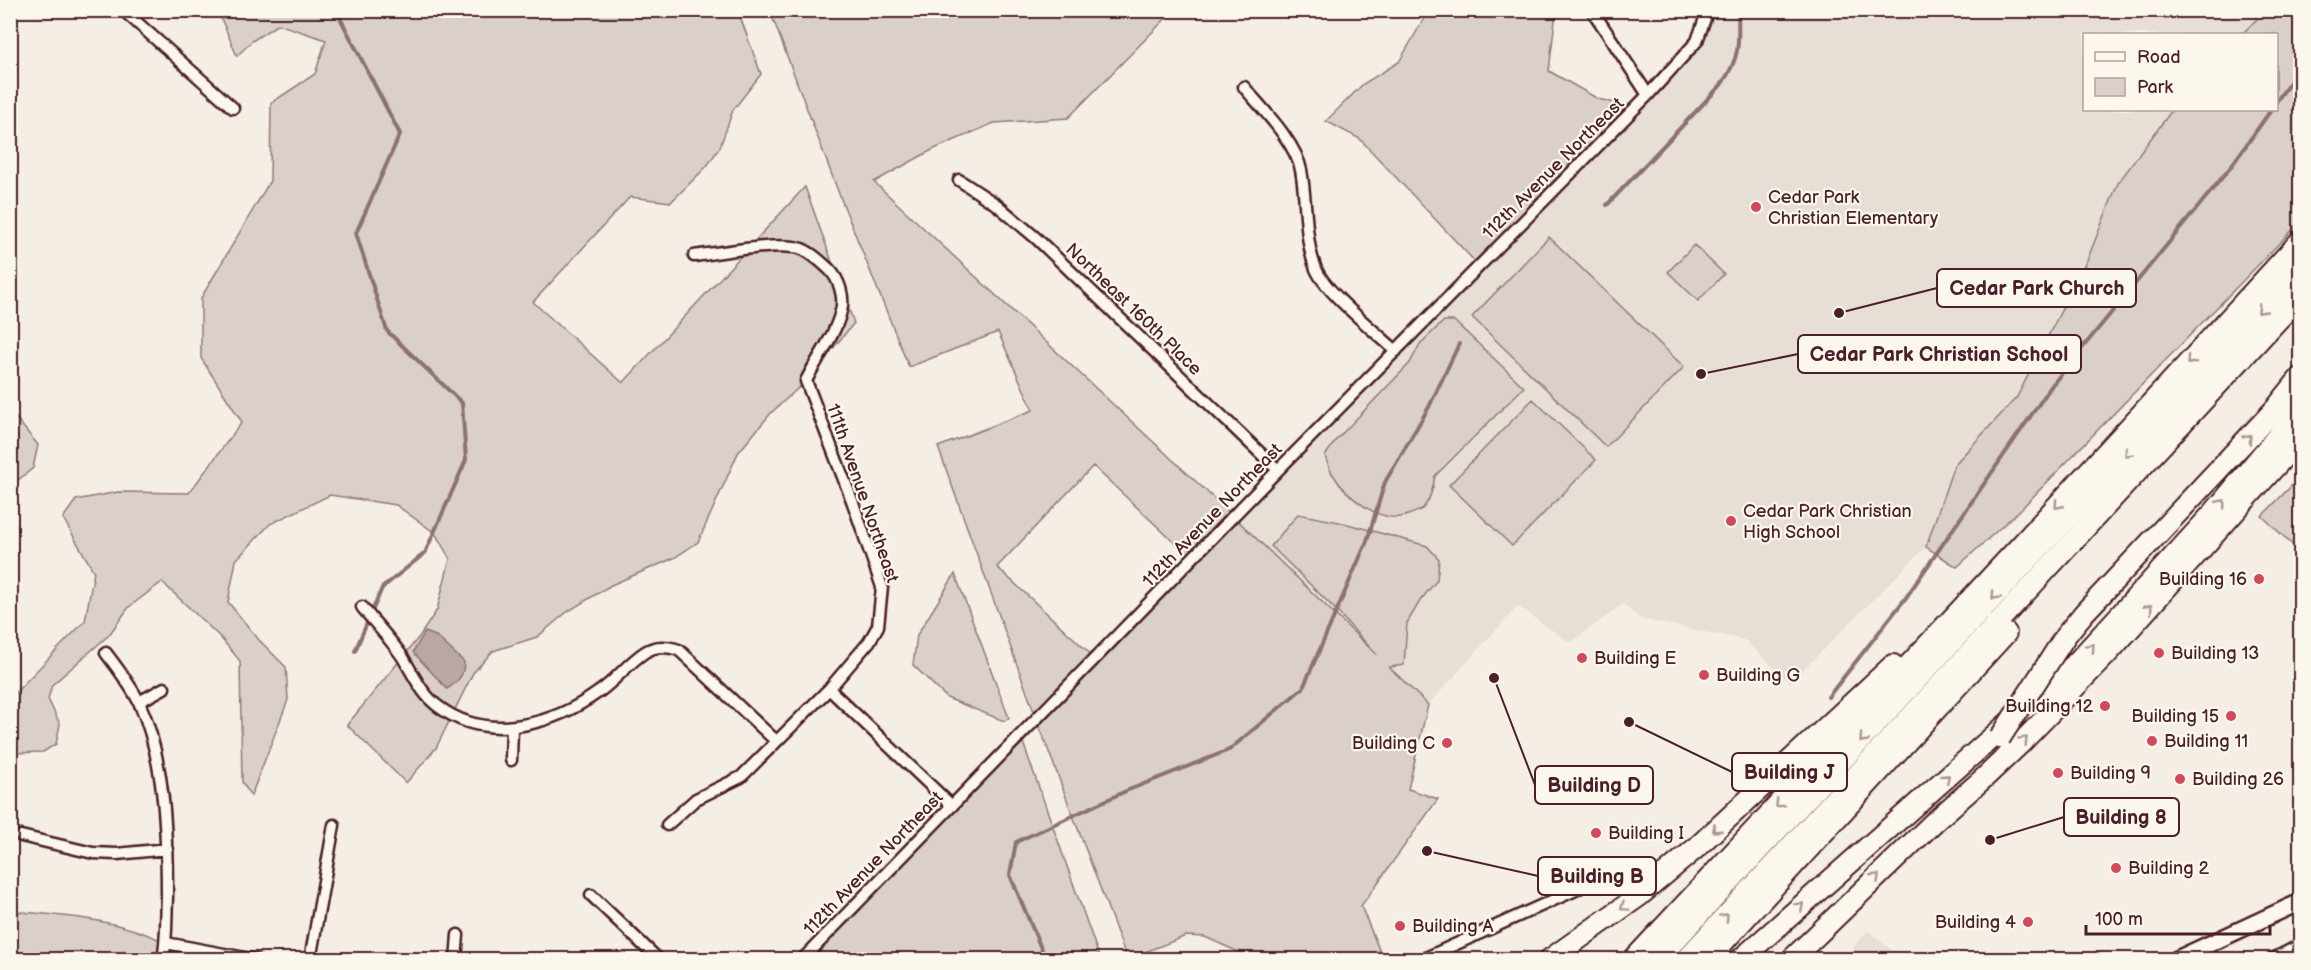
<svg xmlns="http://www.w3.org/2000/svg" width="2311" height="970" font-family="'Balsamiq Sans',sans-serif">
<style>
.built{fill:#e7dfd6}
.green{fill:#dbd0c9;stroke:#92787a;stroke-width:1.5;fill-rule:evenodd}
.water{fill:#baa7a5;stroke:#8d7174;stroke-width:1.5}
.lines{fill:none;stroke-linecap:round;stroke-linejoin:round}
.stream{stroke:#8d7174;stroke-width:4}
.street-casing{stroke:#4a1f2b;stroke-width:15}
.secondary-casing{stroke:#4a1f2b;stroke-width:20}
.highway-casing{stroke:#4a1f2b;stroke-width:24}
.street{stroke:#fbf7ec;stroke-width:10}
.secondary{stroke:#fbf7ec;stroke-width:15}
.highway{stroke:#fbf7ec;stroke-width:20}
.highway-bridge-casing{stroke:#4a1f2b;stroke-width:24;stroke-linecap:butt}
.highway-bridge{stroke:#fbf7ec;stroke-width:20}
.oneway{stroke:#ab9695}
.poi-dot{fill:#d1495b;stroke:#fbf7ec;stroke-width:2}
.labels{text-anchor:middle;stroke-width:4.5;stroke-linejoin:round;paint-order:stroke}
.street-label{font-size:18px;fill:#4a1f2b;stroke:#fbf7ec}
.poi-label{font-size:18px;fill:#4a1f2b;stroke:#fbf7ec;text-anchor:start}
.leader{fill:none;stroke:#4a1f2b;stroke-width:2}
.callout-dot{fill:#4a1f2b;stroke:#fbf7ec;stroke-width:2}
.callout{fill:#fbf7ec;stroke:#4a1f2b;stroke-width:2}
.callout-label{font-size:20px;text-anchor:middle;font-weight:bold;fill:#4a1f2b}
</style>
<rect width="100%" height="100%" fill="#f4eee4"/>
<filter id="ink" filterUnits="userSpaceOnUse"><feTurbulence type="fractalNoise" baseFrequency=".0167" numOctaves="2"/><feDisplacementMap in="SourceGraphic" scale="12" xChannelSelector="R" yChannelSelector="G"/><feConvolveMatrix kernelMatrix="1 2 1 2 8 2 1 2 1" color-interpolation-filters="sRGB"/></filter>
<g filter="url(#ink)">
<path class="built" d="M2248,10L2257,19L2242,34H2084V110H2172L2118,183L2088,258L2017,397L1954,465L1926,547L1790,683L1745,640L1640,619L1623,604L1570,643L1518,606L1428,705L1233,516L1682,59L1708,11Z
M1868,930L1902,959H1844Z"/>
<path class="green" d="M1429,10L1558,11L1555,20L1549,71L1598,99L1636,108L1479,266L1360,139L1326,121L1363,84L1399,62Z
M218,11H738L761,74L733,110L720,147L707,166L671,202L630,197L533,302L623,383L805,187L854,323L806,381L771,413L738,453L698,542L674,558L611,585L567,612L537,637L493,651L473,673L436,748L406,783L347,725L419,637L437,610L450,559L435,533L396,505L330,495L270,524L236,560L228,602L259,640L286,667L288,700L251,796L242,782L240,661L220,637L162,582L129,607L109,635L52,685L48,699L60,724L56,744L43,752L11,753V697L85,621L94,572L63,518L76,500L118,492L189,493L242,422L201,358V298L270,181L271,103L315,74L326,40L278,24L252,41L237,56Z
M770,11H1173L1068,118L994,123L932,150L874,182L1233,516L1377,655L1332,606L1271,546L1298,514L1344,523L1427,546L1439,559L1437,580L1420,601L1407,623L1404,665L1389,667L1428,705L1408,789L1438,799L1361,906L1383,959H1254L1205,937L1186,936L1127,959L1037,720L938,447L1033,410L998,332L909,367L841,199ZM1093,466L1192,559L1096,659L997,567Z
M2248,11H2300V222L2021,509L1957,567L1926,547L1954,465L2017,397L2088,258L2118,183L2172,110H2276V34H2242L2257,19Z
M1549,237L1684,367L1606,447L1472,317Z
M1694,245L1724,274L1698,301L1668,272Z
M1444,321H1454L1524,387L1435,476C1433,487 1431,498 1424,507C1421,511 1413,513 1408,515C1380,526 1345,495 1332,473C1329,468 1327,461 1325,456L1336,440L1410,363L1420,344Z
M1533,399L1596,460L1512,546L1449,485Z
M11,412L38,445L33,468L18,480L11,476Z
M2300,477V552L2262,516Z
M955,574L1009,718L1004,721L947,698L913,665L917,635Z
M1021,737L1100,959L802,960Z
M10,911C61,915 121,919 166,943L163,959L11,958Z"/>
<path class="water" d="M425,632L436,636L464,662C464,676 458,682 447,689L413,652Z"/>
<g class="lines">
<path class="stream" d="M336,10L400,134L356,233L387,331L462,403L466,460L425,553L382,588L355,651
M2276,102L2300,68
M1607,205L1721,85C1740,58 1739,45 1738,12
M1828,697L1905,599L2052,385L2230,168L2271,110
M1046,960L1010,875L1016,842L1126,791L1229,750L1303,688L1367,541L1385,482L1429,407L1459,344"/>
<g class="street-casing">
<path id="street" d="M123,10L233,108
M1592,10L1648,95
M1244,87C1263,110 1295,141 1301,170C1307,201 1304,240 1316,269C1326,293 1376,332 1396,351
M959,180L997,205L1036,238L1278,470
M362,607C375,623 390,639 402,656C414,675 421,694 439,707C488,744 555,724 600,691C616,680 628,663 645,652C656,645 667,646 679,650L776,741
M106,653C118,669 130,684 139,702C165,759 167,834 167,896C166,917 167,938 163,960
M829,689L952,806
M139,702L164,688
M511,760L512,727
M667,825L696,799L741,777L829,689L869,642L878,626L882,587L853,503L806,381C817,358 835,336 841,311C845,297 839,279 829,269C821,262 810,251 799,248C777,242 718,253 694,256
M21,836L93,853L117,854L167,849
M591,895L659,960
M166,943L256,960
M310,960L334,825
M456,960L458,935
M802,960L1278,470L1648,95L1697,41L1708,10
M1421,960L1578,889
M2271,960L2300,945"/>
</g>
<g class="secondary-casing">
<path id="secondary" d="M2175,960L2300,902"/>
</g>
<g class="highway-casing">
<path id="highway" d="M2066,635L2084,613L2276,408L2300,378
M1549,960L1639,896L1696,848L1893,665
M1633,960L2020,546L2300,241
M1657,960L2300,267
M1685,960L2300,296
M1707,960L2006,633
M1740,960L2074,665L2215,511L2300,409
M1791,960L1934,822L1984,778L2021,743L2108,653L2300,439"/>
</g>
<use href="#street" class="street"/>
<use href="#secondary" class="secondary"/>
<use href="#highway" class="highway"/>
<g class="highway-bridge-casing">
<path id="highway-bridge" d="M2000,738L2066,635"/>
</g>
<use href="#highway-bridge" class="highway-bridge"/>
</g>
<defs><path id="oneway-chevron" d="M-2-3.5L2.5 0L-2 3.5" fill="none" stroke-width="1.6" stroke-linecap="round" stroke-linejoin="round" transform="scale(1.5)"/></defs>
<g class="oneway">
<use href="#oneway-chevron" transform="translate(2261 310) rotate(134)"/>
<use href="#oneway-chevron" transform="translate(2190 361) rotate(132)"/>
<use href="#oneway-chevron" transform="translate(2248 438) rotate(-47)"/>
<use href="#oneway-chevron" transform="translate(2128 453) rotate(133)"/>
<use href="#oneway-chevron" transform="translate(2222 503) rotate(-50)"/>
<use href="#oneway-chevron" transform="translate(2058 505) rotate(132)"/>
<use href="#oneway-chevron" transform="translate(1995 596) rotate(133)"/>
<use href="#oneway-chevron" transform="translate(2149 608) rotate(-48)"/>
<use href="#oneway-chevron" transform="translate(2091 647) rotate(-47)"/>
<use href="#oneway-chevron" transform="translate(1863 739) rotate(133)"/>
<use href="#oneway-chevron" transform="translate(2024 740) rotate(-45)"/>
<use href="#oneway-chevron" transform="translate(1946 778) rotate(-41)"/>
<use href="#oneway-chevron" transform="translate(1779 804) rotate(133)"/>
<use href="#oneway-chevron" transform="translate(1716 829) rotate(137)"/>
<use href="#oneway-chevron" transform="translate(1876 877) rotate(-44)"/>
<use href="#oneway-chevron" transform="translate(1800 906) rotate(-42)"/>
<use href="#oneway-chevron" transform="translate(1624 907) rotate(145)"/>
<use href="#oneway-chevron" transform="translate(1725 917) rotate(-47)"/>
</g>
</g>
<g class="poi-dot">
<circle cx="1756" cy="207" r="6"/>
<circle cx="1731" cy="521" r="6"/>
<circle cx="2259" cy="579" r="6"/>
<circle cx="2159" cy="653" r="6"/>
<circle cx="1582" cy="658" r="6"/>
<circle cx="1704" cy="675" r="6"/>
<circle cx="2105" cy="706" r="6"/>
<circle cx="2231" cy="716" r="6"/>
<circle cx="2152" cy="741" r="6"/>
<circle cx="1447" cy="743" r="6"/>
<circle cx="2058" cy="773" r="6"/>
<circle cx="2180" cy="779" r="6"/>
<circle cx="1596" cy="833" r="6"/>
<circle cx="2116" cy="868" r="6"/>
<circle cx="2028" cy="922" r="6"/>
<circle cx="1400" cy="926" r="6"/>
</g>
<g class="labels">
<g class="street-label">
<text transform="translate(1553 168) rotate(-45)" y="6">112th Avenue Northeast</text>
<text transform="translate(1134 309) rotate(44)" y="6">Northeast 160th Place</text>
<text transform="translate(863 493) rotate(71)" y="6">111th Avenue Northeast</text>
<text transform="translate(1212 515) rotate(-46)" y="6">112th Avenue Northeast</text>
<text transform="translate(873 863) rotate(-46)" y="6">112th Avenue Northeast</text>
</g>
<g class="poi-label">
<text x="1768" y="203">Cedar Park<tspan x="1768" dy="21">Christian Elementary</tspan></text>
<text x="1743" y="517">Cedar Park Christian<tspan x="1743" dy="21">High School</tspan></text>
<text x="2247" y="585" text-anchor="end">Building 16</text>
<text x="2171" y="659">Building 13</text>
<text x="1594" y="664">Building E</text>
<text x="1716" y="681">Building G</text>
<text x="2093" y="712" text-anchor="end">Building 12</text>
<text x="2219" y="722" text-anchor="end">Building 15</text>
<text x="2164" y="747">Building 11</text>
<text x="1435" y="749" text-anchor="end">Building C</text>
<text x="2070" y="779">Building 9</text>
<text x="2192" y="785">Building 26</text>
<text x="1608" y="839">Building I</text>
<text x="2128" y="874">Building 2</text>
<text x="2016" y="928" text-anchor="end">Building 4</text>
<text x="1412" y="932">Building A</text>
</g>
</g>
<path class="leader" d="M1839 313L1937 288M1701 374L1798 354M1629 722L1732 772M1494 678L1535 785M1990 840L2064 817M1427 851L1538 876"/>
<g class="callout-dot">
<circle cx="1839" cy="313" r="6"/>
<circle cx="1701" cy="374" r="6"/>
<circle cx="1629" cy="722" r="6"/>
<circle cx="1494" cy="678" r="6"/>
<circle cx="1990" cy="840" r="6"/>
<circle cx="1427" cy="851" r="6"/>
</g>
<g class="callout">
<rect x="1937" y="269" width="199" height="38" rx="6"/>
<rect x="1798" y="335" width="283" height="38" rx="6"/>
<rect x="1732" y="753" width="115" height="38" rx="6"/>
<rect x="1535" y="766" width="118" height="38" rx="6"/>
<rect x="2064" y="798" width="115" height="38" rx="6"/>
<rect x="1538" y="857" width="118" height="38" rx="6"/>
</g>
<g class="callout-label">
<text x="2037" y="295">Cedar Park Church</text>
<text x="1939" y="361">Cedar Park Christian School</text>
<text x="1789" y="779">Building J</text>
<text x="1594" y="792">Building D</text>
<text x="2121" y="824">Building 8</text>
<text x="1597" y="883">Building B</text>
</g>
<rect width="2311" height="970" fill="none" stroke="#fbf7ec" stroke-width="36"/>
<rect x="18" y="18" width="2275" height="934" fill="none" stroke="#4a1f2b" stroke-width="2" filter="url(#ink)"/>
<rect x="2083" y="33" width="195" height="78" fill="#fbf7ec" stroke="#b4a19f" stroke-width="1.5"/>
<rect x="2095" y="52" width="30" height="9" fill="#fbf7ec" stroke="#b4a19f" stroke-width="1.5"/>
<text x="2137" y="63" font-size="18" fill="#4a1f2b">Road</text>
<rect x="2095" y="78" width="30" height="18" fill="#dbd0c9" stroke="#b4a19f" stroke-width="1.5"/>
<text x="2137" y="93" font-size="18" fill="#4a1f2b">Park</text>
<path d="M2086 925v9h184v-9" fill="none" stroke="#4a1f2b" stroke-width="3"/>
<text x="2095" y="925" font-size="18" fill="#4a1f2b" stroke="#fbf7ec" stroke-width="4.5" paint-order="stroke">100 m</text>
</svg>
